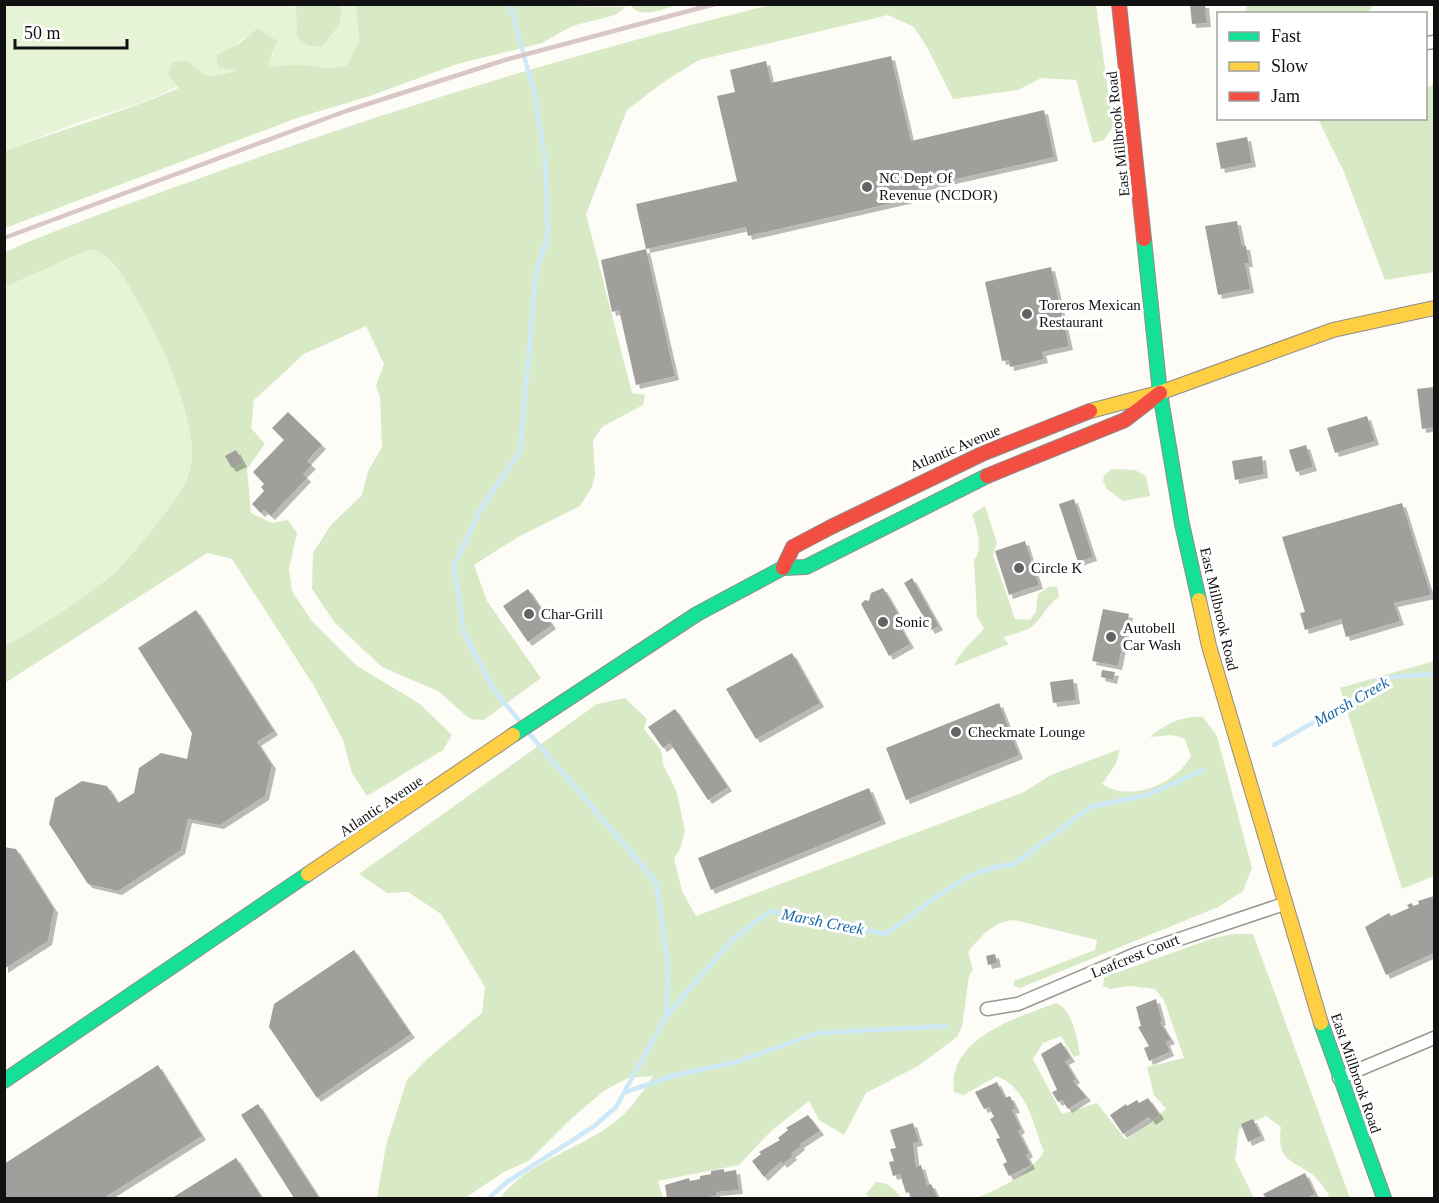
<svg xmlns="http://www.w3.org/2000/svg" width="1439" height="1203" font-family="'Times New Roman',serif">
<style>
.green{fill:#e7f3d7}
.forest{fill:#d8eac5}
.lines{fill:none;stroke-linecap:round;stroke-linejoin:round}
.stream{stroke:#cde8f7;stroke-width:4.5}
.building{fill:#a19f9c;filter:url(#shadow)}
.street-casing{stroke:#979795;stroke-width:15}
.fast-casing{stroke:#8e8d8b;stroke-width:16}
.slow-casing{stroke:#8e8d8b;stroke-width:16}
.jam-casing{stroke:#8e8d8b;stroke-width:16}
.street{stroke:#fffffe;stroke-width:12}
.fast{stroke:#16e098;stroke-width:14}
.slow{stroke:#ffcf43;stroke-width:14}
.jam{stroke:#f24e42;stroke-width:14}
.rail{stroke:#d9c6c7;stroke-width:4.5}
.poi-dot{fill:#646362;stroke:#fff;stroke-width:2}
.labels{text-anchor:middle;stroke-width:6;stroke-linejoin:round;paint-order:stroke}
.street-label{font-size:15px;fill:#111;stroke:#fff}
.poi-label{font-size:15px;fill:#111;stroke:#fff;text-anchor:start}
.water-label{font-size:16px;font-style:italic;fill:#1768a6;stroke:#fff}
</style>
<defs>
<filter id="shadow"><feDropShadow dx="4" dy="4" stdDeviation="0" flood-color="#0004"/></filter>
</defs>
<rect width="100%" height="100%" fill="#fdfcf7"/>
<path class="green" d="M5,5H296L295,11L339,25L341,6L356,5L359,41L346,66L328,68L297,64L266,67L274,51L257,28L228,51L239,71L210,77L203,71C161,100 122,108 74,124C51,133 28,142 5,151Z
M90,249C119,256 133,296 148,320C165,349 193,420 192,453C192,461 189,473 187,480C180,498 127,564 111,576C78,603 41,626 5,646V287Z"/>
<path class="forest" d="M296,5H342L339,25L322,47L307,45L297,37Z
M507,5L626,7L615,15L572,26L542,43L457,64L370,96L300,117L5,228V151C62,129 122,113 179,88L168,75L172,63L185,60L210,77L237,71L218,67L216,55L239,44L257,28L277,41L267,67L297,64L328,68L346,66L359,41L356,5Z
M631,5H678C664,8 639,20 631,5Z
M770,5H1096L1113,126L1104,140L1093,143L1076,80L1041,78L1018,90L953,99L927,47L914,27L888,15L699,60L665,81L627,110L586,214L632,393L645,395L643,405L602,427L593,441L595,475L592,487L580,506L518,537L474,565L487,601L541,678L484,720L470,719L438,691L382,667L335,623L312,589L313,553L331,525L362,495L368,471L382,447L380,397L376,386L384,364L366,326L304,354L254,400L251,428L265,444L247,469L251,513L272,523L288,520L297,533L289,569L292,591L311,620L357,666L420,704L452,735L443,750L367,796L352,773L343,740L314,686L232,559L207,553L5,683V646C41,626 78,603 111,576C126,564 180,498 187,480C189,473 192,461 192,453C193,420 165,349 148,320C133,296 119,256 90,249L5,287V252C67,225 131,203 195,180C384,111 575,53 770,5Z
M1247,5V4L1374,5L1367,13H1245Z
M1434,84V272L1385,280L1344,172L1318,119L1426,118V88Z
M1112,469L1135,470L1146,476L1150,496L1123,501L1107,489L1103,481L1104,476Z
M985,506L997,543L993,555L1015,619L1030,620L1036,612L1038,594L1050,586L1057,587L1059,597C1047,604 1043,618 1031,627C1024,632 1012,634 1003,637L1009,644L954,666C960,651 974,641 984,628L977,617L974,560C984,548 976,527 972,514Z
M1434,661V876L1402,889L1340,688Z
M625,698L647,719L644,729L661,750L663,764L677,793L685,831L680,849L674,858L682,891L696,916L1024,792L1051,775L1120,749L1116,764L1102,784C1130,803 1176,784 1191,756L1185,739L1172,735L1150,737C1164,724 1184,715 1203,717L1217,736L1252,868L1243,891L1218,907L1020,988L1014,986V981L1095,950L1097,940L1014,920C993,922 981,936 968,952L973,970L969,976L962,1027L957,1037L918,1066L866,1093L844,1135L819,1120L809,1101L772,1130L739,1165L658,1181L663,1198H500C531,1158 585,1149 622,1116C634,1105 644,1089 653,1076L628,1078L605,1090L572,1118L530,1160L504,1172L465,1198H377L386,1145L407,1080L427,1059L482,1013L485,987L441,914L408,892L387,893L359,874L597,704Z
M1234,934H1253L1350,1198H1327L1329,1194C1324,1188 1319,1180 1313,1175C1292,1159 1276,1161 1281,1127L1266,1116L1239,1129L1235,1160L1254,1198H976C1001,1188 1028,1175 1044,1152C1032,1122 1029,1091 997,1076L964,1095L954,1092C947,1038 1016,1018 1056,1003C1073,1010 1077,1038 1080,1055L1074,1057L1061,1036L1043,1043L1033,1059L1062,1114L1097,1103L1126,1140L1166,1109L1154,1095L1147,1067L1184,1058L1164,1000L1155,989L1129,986L1110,989L1103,986L1104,977L1214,938Z
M876,1182C889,1183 894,1188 901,1198H869L866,1194Z"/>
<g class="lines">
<path class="stream" d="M510,4L535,96L545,159L548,235L536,273L520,452L483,505L454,565L464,633L494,690L522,724
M527,731L656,882L668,966L667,1015
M1274,745L1392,677L1434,674
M626,1092L672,1076L736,1062L818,1033L946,1026
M489,1198L507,1182L593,1127L616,1107L667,1015L733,939L770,911L886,934C921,910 969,864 1013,865L1090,807L1147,795L1203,770"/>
</g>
<path class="building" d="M1190,4H1205L1207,23L1192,24Z
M891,56L911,141L1044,110L1054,157L921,187L923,196L748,236L746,227L646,249L636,204L737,181L717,96L735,92L730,70L766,61L771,83Z
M1247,137L1252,163L1221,169L1216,143Z
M1237,221L1242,246H1246L1249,263H1245L1250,289L1218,295L1205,226Z
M646,249L675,376L636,385L619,310L612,312L601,260Z
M1051,267L1069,346L1042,352L1044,359L1010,367L1009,360L1002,361L985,282Z
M1434,387V427L1422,429L1417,389Z
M288,412L322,445L307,461L312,465L303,474L307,478L271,516L264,510L261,513L252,504L264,491L261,487L264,484L253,472L284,440L272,428Z
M1367,416L1375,441L1335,453L1327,428Z
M1306,445L1313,467L1296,472L1289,450Z
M236,450L243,463L232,468L225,456Z
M1262,456L1264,474L1235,480L1232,461Z
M1074,499L1093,557L1078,562L1059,504Z
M1402,503L1431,595L1394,603L1400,621L1346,637L1341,619L1305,630L1300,613L1305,612L1282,537Z
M1025,541L1039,585L1009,595L995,551Z
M912,578L939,626L931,630L904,583Z
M883,588L900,617L896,619L910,644L889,656L861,604L865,600L869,601L871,593Z
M528,589L552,625L528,642L503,606Z
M1103,609L1129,614L1118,666L1092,661Z
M196,610L274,731L257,742L272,765L265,796L220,825L188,819L181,850L118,891L88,884L49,824L55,798L82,781L107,786L118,803L134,793L139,768L161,753L187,759L192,733L138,648Z
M792,653L820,703L756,739L726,689Z
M1102,670L1115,672L1113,680L1101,677Z
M1073,679L1076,700L1053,703L1050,682Z
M999,703L1019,755L906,800L886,748Z
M675,709L728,787L708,800L670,743L663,748L648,727Z
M869,788L882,820L711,890L698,858Z
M4,847L16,849L54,909L48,941L4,969Z
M1434,896V953L1386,975L1365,927L1389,913L1391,916L1409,908L1407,905L1412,903L1413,906L1419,904L1418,901Z
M354,950L411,1034L317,1098L269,1027L274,1004Z
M995,954L997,963L988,965L986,956Z
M1156,999L1162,1021L1160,1022L1171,1040L1166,1042L1170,1052L1149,1061L1144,1048L1149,1046L1138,1027L1141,1026L1136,1007Z
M1061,1042L1071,1058L1065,1061L1076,1079L1073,1081L1087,1097L1068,1109L1062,1100L1058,1102L1052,1092L1057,1090L1041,1054Z
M158,1065L202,1136L104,1198H4V1164Z
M997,1082L1005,1098L1010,1096L1016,1109L1012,1110L1021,1129L1018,1131L1029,1153L1026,1155L1031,1165L1009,1176L1003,1164L1007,1162L996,1139L1000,1138L990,1119L994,1117L989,1107L984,1109L975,1092Z
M1148,1098L1160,1115L1152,1121L1149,1117L1123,1134L1110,1115L1126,1104L1127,1106L1137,1100L1139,1103Z
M258,1104L319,1198H294L241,1115Z
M808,1115L820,1131L800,1144L801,1146L791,1154L793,1156L783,1164L781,1161L764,1177L752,1161L761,1154L759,1152L780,1140L778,1138L788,1130L786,1128Z
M1253,1119L1261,1136L1248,1142L1241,1124Z
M913,1123L919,1142L913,1143L916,1167L921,1165L927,1185L931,1184L938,1198H911L909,1192L906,1193L900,1174L893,1176L889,1162L894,1161L890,1149L896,1148L890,1130Z
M236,1158L262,1198H172Z
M724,1169V1172L736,1170L739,1190L716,1192L717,1195L705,1198H667L665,1185L689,1178L690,1181L700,1179V1176L711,1174V1171Z
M1305,1173L1315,1194L1306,1198H1266L1263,1194Z"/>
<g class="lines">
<g class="street-casing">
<path id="street" d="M1426,43L1434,42
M987,1009L1018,1004L1138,953L1284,904
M1339,1078L1434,1038"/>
</g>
<g class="fast-casing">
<path id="fast" d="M1144,239L1160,393L1182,524L1199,600
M513,735L697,614L783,568L806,567L987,476
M1321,1023L1384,1198
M4,1081L308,874"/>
</g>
<g class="slow-casing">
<path id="slow" d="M1090,411L1162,392L1333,330L1434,308
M1199,600L1209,646L1321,1023
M308,874L513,735"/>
</g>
<g class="jam-casing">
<path id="jam" d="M1119,4L1144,239
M987,476L1125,420L1160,393
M783,568L793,547L831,527L984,453L1090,411"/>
</g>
<use href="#street" class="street"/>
<use href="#fast" class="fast"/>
<use href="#slow" class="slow"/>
<use href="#jam" class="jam"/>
<path class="rail" d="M4,238L346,111L505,60L715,4"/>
</g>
<g class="poi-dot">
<circle cx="867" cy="187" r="6"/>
<circle cx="1027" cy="314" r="6"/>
<circle cx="1019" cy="568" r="6"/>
<circle cx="529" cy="614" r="6"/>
<circle cx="883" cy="622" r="6"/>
<circle cx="1111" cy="637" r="6"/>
<circle cx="956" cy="732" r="6"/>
</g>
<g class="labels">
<g class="street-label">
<text transform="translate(1118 134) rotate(-96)" y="5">East Millbrook Road</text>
<text transform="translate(955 448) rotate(-23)" y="5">Atlantic Avenue</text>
<text transform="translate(1219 609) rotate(77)" y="5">East Millbrook Road</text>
<text transform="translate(381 806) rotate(-34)" y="5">Atlantic Avenue</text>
<text transform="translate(1135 956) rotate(-22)" y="5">Leafcrest Court</text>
<text transform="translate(1356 1073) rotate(71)" y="5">East Millbrook Road</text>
</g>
<g class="poi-label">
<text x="879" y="183">NC Dept Of<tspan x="879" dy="17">Revenue (NCDOR)</tspan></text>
<text x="1039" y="310">Toreros Mexican<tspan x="1039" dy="17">Restaurant</tspan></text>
<text x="1031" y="573">Circle K</text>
<text x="541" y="619">Char-Grill</text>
<text x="895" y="627">Sonic</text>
<text x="1123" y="633">Autobell<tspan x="1123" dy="17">Car Wash</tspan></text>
<text x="968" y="737">Checkmate Lounge</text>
</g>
<g class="water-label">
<text transform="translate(1351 701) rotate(-30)" y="6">Marsh Creek</text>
<text transform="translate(823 921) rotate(11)" y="6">Marsh Creek</text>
</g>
</g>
<rect width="1439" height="1203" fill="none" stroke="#111111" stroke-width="12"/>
<rect x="1217" y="12" width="210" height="108" fill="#ffffff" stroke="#a0a0a0" stroke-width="1.5"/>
<rect x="1229" y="32" width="30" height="9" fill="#16e098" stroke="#a0a0a0" stroke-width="1.5"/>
<text x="1271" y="42" font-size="18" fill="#111111">Fast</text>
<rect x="1229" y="62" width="30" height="9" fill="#ffcf43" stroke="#a0a0a0" stroke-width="1.5"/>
<text x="1271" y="72" font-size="18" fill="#111111">Slow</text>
<rect x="1229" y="92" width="30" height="9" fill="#f24e42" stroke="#a0a0a0" stroke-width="1.5"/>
<text x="1271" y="102" font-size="18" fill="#111111">Jam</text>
<path d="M15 39v9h112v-9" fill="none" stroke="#111111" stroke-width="3"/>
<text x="24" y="39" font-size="18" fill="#111111" stroke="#ffffff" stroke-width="4.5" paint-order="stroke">50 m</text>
</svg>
